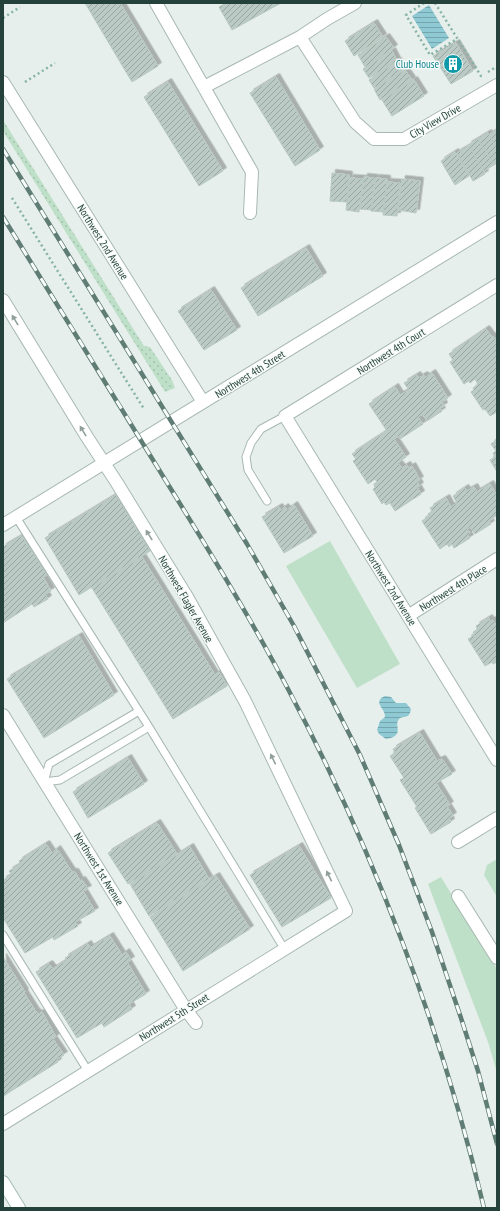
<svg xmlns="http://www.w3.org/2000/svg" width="500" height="1211" font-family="'PT Sans Narrow',sans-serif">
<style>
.grass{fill:url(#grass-dots)}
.green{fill:#bfe0c8}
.water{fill:url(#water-rules)}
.building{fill:url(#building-hatch);stroke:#b8c9c2;filter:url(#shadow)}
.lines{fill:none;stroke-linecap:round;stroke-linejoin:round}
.service-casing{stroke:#a8b8b2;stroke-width:9}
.minor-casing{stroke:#a8b8b2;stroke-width:14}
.tertiary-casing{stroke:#a8b8b2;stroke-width:14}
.secondary-casing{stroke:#a4bbb3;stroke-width:14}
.path{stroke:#86b3a5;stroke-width:2.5;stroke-dasharray:2 3;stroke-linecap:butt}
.service{stroke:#fff;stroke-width:7}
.minor{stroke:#fff;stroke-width:12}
.tertiary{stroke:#fff;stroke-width:12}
.secondary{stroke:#fff;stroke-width:12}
.rail-casing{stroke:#5f7d75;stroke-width:4.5}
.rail{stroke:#f7fbf9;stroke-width:3;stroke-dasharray:9;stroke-linecap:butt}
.oneway{fill:#92a09c}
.labels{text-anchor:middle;stroke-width:3;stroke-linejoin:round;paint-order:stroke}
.culture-label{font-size:11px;fill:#0d838f;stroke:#f7fbf9;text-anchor:end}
.street-label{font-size:11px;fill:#24423a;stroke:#f7fbf9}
</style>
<defs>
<pattern id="grass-dots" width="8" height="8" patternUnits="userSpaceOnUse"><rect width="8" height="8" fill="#bfe0c8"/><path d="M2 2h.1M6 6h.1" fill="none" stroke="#a4c1ad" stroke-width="1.8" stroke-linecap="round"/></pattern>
<pattern id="water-rules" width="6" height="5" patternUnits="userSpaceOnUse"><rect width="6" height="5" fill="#8ec9d4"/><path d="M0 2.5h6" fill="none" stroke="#74a5ad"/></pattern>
<pattern id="building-hatch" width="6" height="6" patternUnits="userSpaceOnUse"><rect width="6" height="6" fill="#bbcac4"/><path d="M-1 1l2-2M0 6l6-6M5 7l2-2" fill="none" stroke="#98a6a0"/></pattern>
<filter id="shadow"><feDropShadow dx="3.5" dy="-3.5" stdDeviation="0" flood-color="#0004"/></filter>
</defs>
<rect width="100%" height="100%" fill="#e6efeb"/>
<path class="grass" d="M3,120L144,346L150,347L172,380L175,388L165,392L3,131Z"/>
<path class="green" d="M330,541L400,664L357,688L286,566Z
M497,859V897L484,875L487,865Z
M441,877L497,969V1073L488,1042L428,884Z"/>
<path class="water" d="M429,5L449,38L432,49L412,16Z
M385,696L391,697L396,703H406L411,709C409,720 404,715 399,719C393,726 406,735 386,739L379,734L377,730L380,721L385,717C385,710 380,708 379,702L381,698Z"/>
<path class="building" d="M85,3H120L158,66L132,82Z
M227,3H281L232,30L219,7Z
M374,23L383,37L354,56L345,41Z
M386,37L394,48L365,67L358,55Z
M456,43L473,71L451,84L433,56Z
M392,51L397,61L369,78L363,69Z
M398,61L403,70L374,88L369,80Z
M405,70L412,80L380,100L374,89Z
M276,77L320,150L295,166L250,93Z
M414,80L424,96L392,116L382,100Z
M168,82L223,171L199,186L144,97Z
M497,130V147L489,135Z
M488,133L497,148V163L494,165L478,139Z
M478,139L494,165L484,171L468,145Z
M469,146L485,174L473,181L457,153Z
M455,152L469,176L455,185L441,161Z
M332,173L349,175L347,202L330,201Z
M364,177L375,178L371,210L360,209Z
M350,178L363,179L359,212L346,210Z
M376,178L387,179L383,212L371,211Z
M402,179L420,181L416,213L398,210Z
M387,182L400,183L397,216L383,215Z
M306,248L323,276L258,316L241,288Z
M211,290L237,330L204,350L178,311Z
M486,329L492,337L493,336L497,342V412L490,416L485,409L483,410L471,392L474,390L473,388L478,384L475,379L470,383L469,381L464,384L450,362L453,360L449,354Z
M432,373L448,398L442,402L444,406L440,408L442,411L427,421L423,414L418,417L423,424L400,439L399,436L394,439L406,457L398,463L402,468L407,465L409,468L412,466L420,480L417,481L420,486L417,487L421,494L395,511L390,503L386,505L384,502L382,504L373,489L375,488L374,484L377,482L375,479L368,484L353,461L356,459L352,454L387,431L369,404L395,387L400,395L409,390L404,383L417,375L419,378L424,375L426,377Z
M497,440V472L490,460L495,457L493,453L496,451L491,444Z
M490,484L497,496V513L493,516L494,518L489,521L491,524L475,534L470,527L467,529L470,533L468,535L470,538L454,548L452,544L449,547L447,544L440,549L422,521L429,516L428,514L432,511L430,508L446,498L451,507L457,503L453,496L465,488L467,491L474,487L477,492Z
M116,495L150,551L79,595L45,538Z
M294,505L313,536L284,553L262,517L279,507L281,510L285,507L287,510Z
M22,536L47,575L43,577L51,591L45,594L48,599L34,607L32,604L3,623V547Z
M142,557L215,675L219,672L227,686L173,719L92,588Z
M489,618L490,621L493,620L496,625L497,624V662L493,664L492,662L485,666L468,639L475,635L473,632L478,629L476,626Z
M79,636L114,695L44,738L7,679Z
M420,733L437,761L442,759L452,774L436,783L450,805L447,806L453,816L449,818L451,822L431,834L415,808L417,807L400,780L404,778L390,756L395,753L393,749Z
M128,758L144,784L88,818L73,792Z
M157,823L177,854L128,884L108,853Z
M46,844L52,853L57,849L72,872H75L80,881L82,880L88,889L83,891L95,911L75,922L78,926L54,940L53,937L25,953L3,918V880L12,875L9,871L21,864L19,861Z
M299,846L331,898L282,927L250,875Z
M190,847L209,879L149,916L130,884Z
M216,876L250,929L183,971L150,917Z
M110,936L122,955L126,952L131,960L127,962L146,994L129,1004L132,1009L104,1027L102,1023L77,1038L36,972L49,964L53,969L67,960L65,958L88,944L90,948Z
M3,957L25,992L24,993L36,1012L39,1014L42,1012L56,1037L53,1039L64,1055L57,1059L58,1062L8,1093L3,1097Z"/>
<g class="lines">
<g class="service-casing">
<path id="service" d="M267,501L248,470L246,457L251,443L261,429L285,416
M16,517L149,727L285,950
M139,711L49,764L44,782L60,780L149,727
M3,935L88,1071"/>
</g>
<g class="minor-casing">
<path id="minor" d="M156,3L252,172L250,213
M355,3L327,19L300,37L355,122L374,139H404L497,85
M3,82L203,402
M204,87L300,37
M497,285L285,416L497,760
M3,300L87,437L117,483L187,597L245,701L346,911L3,1124
M408,616L497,559
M3,715L186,1010L196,1023
M458,842L497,818
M458,896L497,958"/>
</g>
<g class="tertiary-casing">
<path id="tertiary" d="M3,525L497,222"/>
</g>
<g class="secondary-casing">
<path id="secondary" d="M3,1182L19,1208"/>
</g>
<path class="path" d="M424,3L406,15L430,55L457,39
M435,3L481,76H482
M3,18L20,7
M488,72L496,67L497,68
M25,82L55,63
M12,198L144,409"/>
<use href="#service" class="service"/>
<use href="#minor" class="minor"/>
<use href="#tertiary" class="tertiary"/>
<use href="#secondary" class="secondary"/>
<g class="rail-casing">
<path id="rail" d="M3,149L247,544L294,626L360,755L399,845L432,932L461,1018L478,1071L497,1144
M3,217C56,303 109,388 161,473C205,544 249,615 288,689C374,851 442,1030 484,1208"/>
</g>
<use href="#rail" class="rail"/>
</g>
<defs><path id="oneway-solid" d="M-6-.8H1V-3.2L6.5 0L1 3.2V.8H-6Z"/></defs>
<g class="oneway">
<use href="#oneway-solid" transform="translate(15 320) rotate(-121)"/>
<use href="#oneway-solid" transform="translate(83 431) rotate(-121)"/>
<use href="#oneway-solid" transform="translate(149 535) rotate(-122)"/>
<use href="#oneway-solid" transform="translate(273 759) rotate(-116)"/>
<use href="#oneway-solid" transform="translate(329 876) rotate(-116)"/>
</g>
<defs>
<g id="building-disc" transform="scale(1)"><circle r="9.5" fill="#0f9aa8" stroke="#f7fbf9"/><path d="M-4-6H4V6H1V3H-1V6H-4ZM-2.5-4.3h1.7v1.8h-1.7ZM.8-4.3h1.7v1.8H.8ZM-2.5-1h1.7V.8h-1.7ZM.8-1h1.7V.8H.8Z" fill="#fff"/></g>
</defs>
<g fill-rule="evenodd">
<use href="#building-disc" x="453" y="64"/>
</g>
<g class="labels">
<g class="culture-label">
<text x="439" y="68">Club House</text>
</g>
<g class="street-label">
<text transform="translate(435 121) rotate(-30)" y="4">City View Drive</text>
<text transform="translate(103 242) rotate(58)" y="4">Northwest 2nd Avenue</text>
<text transform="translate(391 351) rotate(-32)" y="4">Northwest 4th Court</text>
<text transform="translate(250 374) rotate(-32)" y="4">Northwest 4th Street</text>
<text transform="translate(391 588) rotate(58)" y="4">Northwest 2nd Avenue</text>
<text transform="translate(453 588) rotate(-32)" y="4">Northwest 4th Place</text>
<text transform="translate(186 599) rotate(60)" y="4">Northwest Flagler Avenue</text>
<text transform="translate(99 869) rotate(58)" y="4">Northwest 1st Avenue</text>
<text transform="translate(174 1017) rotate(-32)" y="4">Northwest 5th Street</text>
</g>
</g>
<rect width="500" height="1211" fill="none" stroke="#24423a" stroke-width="8"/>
</svg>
